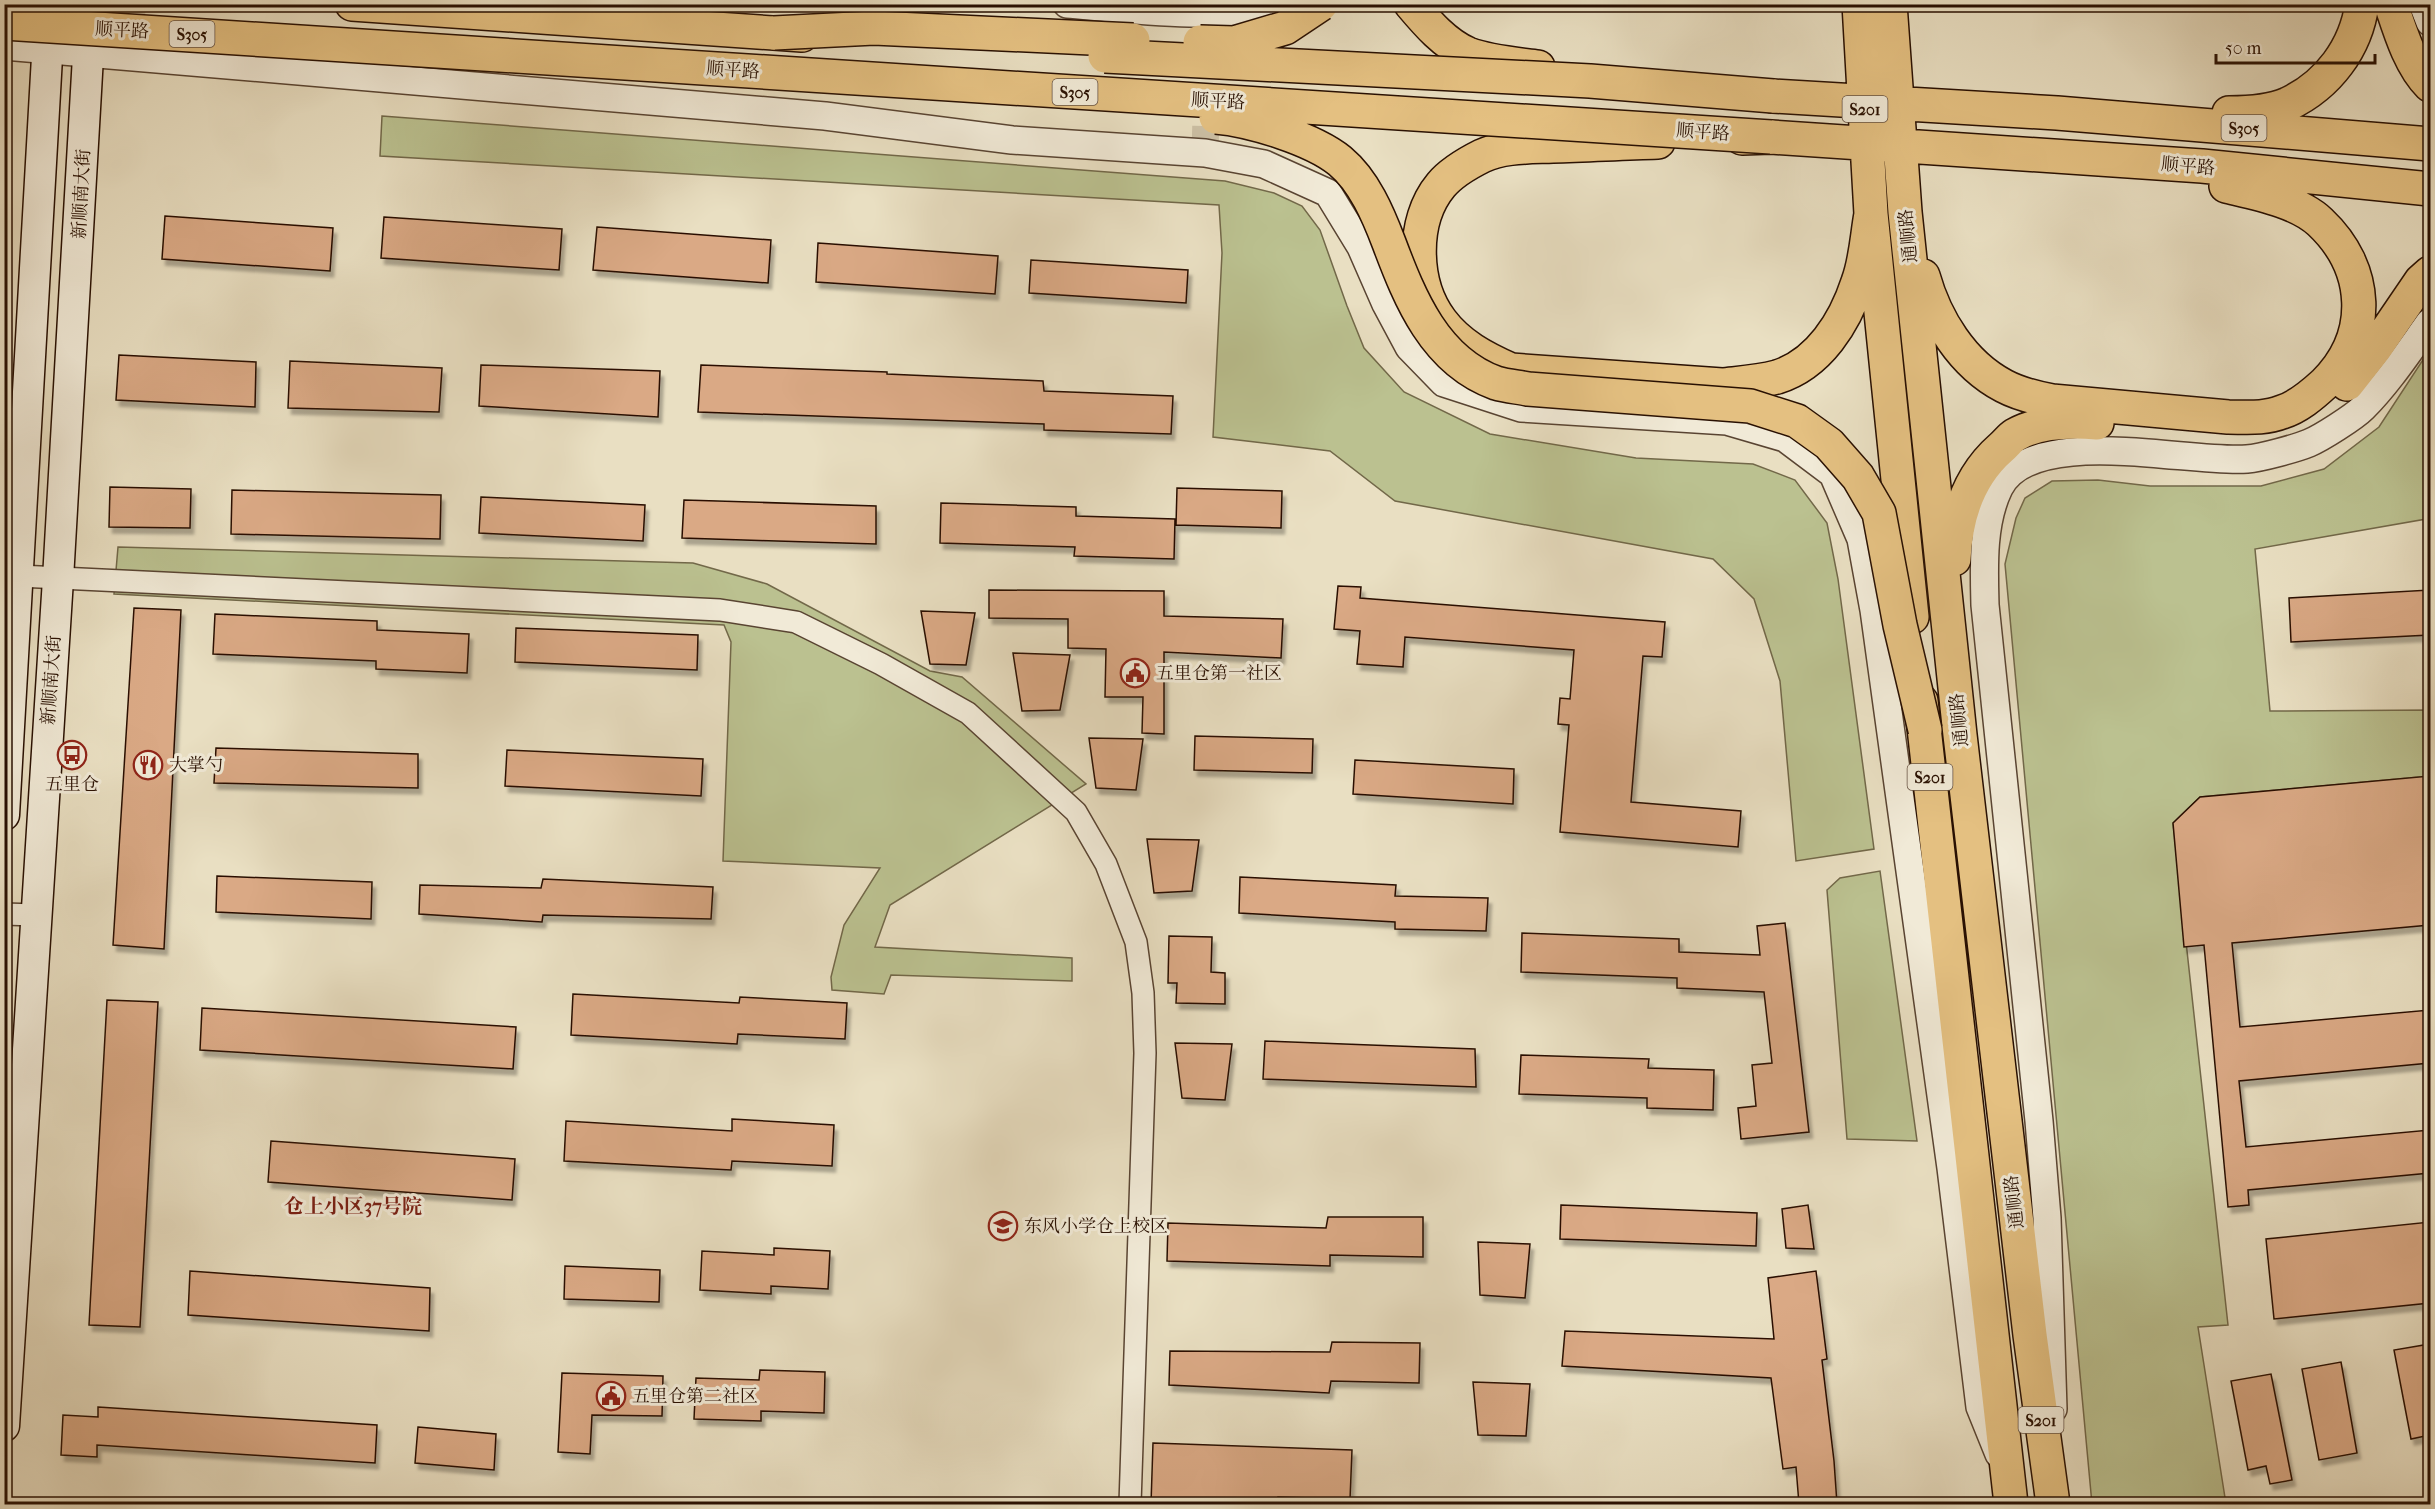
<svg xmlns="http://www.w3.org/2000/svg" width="2435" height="1509" font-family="'IM FELL French Canon','Noto Serif SC',serif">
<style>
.green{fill:#bbc190;stroke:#726849;stroke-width:1.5}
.building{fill:#daa985;stroke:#291002;stroke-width:1.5;filter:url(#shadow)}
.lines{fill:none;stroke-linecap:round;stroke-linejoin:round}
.tertiary-tunnel{stroke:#ccc0a5;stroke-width:27;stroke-dasharray:27 14;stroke-linecap:butt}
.minor-casing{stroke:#594432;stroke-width:24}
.tertiary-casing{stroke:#594432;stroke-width:30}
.secondary-casing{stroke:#291002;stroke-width:33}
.primary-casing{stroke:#291002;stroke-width:36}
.minor{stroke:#f1ead7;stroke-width:21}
.tertiary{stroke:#f1ead7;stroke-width:27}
.secondary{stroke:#f1ead7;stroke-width:30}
.primary{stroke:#e4c081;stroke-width:33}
.primary-bridge-casing{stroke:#291002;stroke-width:36;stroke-linecap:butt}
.primary-bridge{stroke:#e4c081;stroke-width:33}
.labels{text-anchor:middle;stroke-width:6;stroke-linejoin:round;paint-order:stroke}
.shield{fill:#f1ead7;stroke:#655142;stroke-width:1.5}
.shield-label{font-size:16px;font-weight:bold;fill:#291002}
.street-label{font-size:18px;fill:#291002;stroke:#f1ead7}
.poi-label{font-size:18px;fill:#291002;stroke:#f1ead7;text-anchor:start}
.neighbourhood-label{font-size:20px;font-weight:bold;fill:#7a1f14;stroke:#f1ead7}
</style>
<defs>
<filter id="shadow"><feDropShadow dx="3.5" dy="6" stdDeviation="1.5" flood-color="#0004"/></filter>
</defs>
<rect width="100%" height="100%" fill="#e9dfc2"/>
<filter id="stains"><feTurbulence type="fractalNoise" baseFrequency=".00333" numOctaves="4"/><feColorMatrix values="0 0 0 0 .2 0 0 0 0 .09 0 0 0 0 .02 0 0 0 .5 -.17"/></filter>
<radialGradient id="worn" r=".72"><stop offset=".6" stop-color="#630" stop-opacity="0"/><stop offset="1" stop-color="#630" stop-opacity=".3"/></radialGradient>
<path class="green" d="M382,116L1225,181L1274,193L1302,206L1320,230L1347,306L1364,348L1404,392L1490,434L1636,458L1753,464L1795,480L1827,523L1838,579L1874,849L1796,861L1780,681L1754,599L1713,559L1395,501L1330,451L1213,437L1222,253L1219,205L380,156Z
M2430,349V449L2426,519L2255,549L2270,711L2430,710V776L2200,797L2173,823L2228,1325L2198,1327L2226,1504H2092L2005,564L2016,518L2025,498L2052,481L2098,480L2150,486H2261L2324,469L2379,427Z
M118,547L693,563L767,584L930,671L962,677L1086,784L890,905L875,947L1072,958V981L891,975L884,994L832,990L831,977L844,925L880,868L723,861L731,642L724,625L114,594Z
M1880,871L1917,1141L1847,1139L1827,890L1840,878Z"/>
<path class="building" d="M165,216L333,228L330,271L162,259Z
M384,217L562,229L559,270L381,258Z
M597,227L771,240L768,283L593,270Z
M818,243L998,256L995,294L816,282Z
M1031,260L1188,270L1186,303L1029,293Z
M119,355L256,362L255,407L116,400Z
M290,361L442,368L439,412L288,408Z
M481,365L660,371L658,417L479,406Z
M701,365L887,372V374L1043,381L1044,391L1173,396L1171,434L1044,430V424L698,412Z
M110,487L191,489L190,528L109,527Z
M1177,488L1282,491L1281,528L1176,525Z
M232,490L441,495L440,539L231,534Z
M481,497L645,505L643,541L479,533Z
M684,500L876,506V544L682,538Z
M941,503L1076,507V516L1175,519L1174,559L1074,556L1075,547L940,543Z
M1338,586L1361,587L1360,598L1665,622L1662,657L1643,656L1631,802L1741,811L1738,847L1560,832L1569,725L1558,724L1560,698L1570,699L1574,650L1405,637L1403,667L1357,664L1360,631L1334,629Z
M989,590L1164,591V616L1283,619L1281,658L1164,652V734L1142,733L1143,697H1105L1106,649L1068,648V619L989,618Z
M2430,590V635L2291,642L2289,598Z
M134,608L181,610L164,949L113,945Z
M921,611L975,613L966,665L930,664Z
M215,614L377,621V630L469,634L467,673L376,669V661L213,654Z
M516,628L698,635L697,670L515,662Z
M1013,653L1070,655L1060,710L1022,711Z
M1195,736L1313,739L1312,773L1194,770Z
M1089,738L1143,739L1136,790L1096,788Z
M216,748L418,754V788L214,783Z
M507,750L703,759L701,796L505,786Z
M1355,760L1514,769L1513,804L1353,794Z
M2430,776V925L2232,943L2240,1027L2430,1010V1063L2239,1081L2246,1147L2430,1130V1173L2248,1190L2249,1205L2228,1207L2204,945L2184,947L2173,823L2200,797Z
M1147,839L1199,840L1192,891L1154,893Z
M217,876L372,882L371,919L216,912Z
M1240,877L1396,885L1395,896L1488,898L1486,931L1395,929V922L1239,913Z
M543,879L713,887L711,919L543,915L542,922L419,914L420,885L541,888Z
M1785,923L1809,1132L1741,1139L1738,1108L1756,1106L1752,1065L1772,1063L1764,992L1677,988V978L1521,972L1522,933L1679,939V952L1760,955L1757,926Z
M1169,936L1212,937L1211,972L1225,973V1004L1176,1003L1177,983H1168Z
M573,994L739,1003L740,997L847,1003L845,1039L738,1034L737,1044L571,1035Z
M107,1000L158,1002L140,1327L89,1325Z
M202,1008L516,1027L513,1069L200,1050Z
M1265,1041L1475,1049L1476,1087L1263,1079Z
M1175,1043L1232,1044L1225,1100L1182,1098Z
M1521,1055L1649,1059L1648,1068L1714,1070L1713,1110L1647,1108V1098L1519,1094Z
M732,1119L834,1125L832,1166L732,1161L731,1170L564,1161L566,1121L732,1131Z
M271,1141L515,1159L512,1200L268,1182Z
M1561,1205L1757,1213L1756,1246L1560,1239Z
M1808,1205L1814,1249L1786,1248L1782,1209Z
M1328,1217H1423V1257L1330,1255V1266L1167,1261L1168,1223L1326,1228Z
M2430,1222V1303L2274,1319L2266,1239Z
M1478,1242L1530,1244L1525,1298L1480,1295Z
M774,1248L830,1251L828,1289L771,1286V1294L700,1290L702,1251L774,1255Z
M565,1266L660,1270L659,1302L564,1299Z
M190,1271L430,1288L429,1331L188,1315Z
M1816,1271L1827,1359L1822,1360L1834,1461L1837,1504H1799L1796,1467L1783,1469L1771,1378L1562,1366L1565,1331L1774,1339L1768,1278Z
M1332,1342L1420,1343L1419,1383L1331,1381L1329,1393L1169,1385L1170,1351L1330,1352Z
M2430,1344V1435L2411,1439L2394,1350Z
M2341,1362L2357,1453L2319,1460L2302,1369Z
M760,1370L825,1372L824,1413L761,1411V1421L694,1419L696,1378L759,1380Z
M562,1373L663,1376L662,1416L592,1415L590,1454L558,1452Z
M2271,1374L2292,1480L2270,1484L2266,1466L2248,1470L2231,1381Z
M1473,1382L1530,1384L1526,1436L1478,1435Z
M98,1407L377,1425L375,1463L97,1445V1457L61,1455L63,1415L98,1417Z
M418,1427L496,1434L494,1470L415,1463Z
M1153,1443L1352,1450L1350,1499L1278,1497V1504H1151Z"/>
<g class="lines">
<path class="tertiary-tunnel" d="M132,4C131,22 132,35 145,46
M1205,153L1208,42"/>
<g class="minor-casing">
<path id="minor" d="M19,576L720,610L796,622L881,664L968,713L1076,812L1106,864L1136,942L1143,993L1145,1053L1130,1504
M4,914L36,915"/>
</g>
<g class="tertiary-casing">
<path id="tertiary" d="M1067,4C1108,7 1234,23 1265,4
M2423,4L2430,22
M4,46L825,116L1012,140L1205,153L1264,164L1328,193L1361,247L1386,304L1409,347L1444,383L1521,408L1727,421L1785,438L1833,474L1861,539L1874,610L1951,1168L1980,1407L1999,1454
M2053,1409L2047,1218L2039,1121L1985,605C1984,567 1982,523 1999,488C2032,423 2188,464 2247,459C2261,458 2297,448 2309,443C2321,438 2354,417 2363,408C2388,383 2409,351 2430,322"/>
</g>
<g class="secondary-casing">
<path id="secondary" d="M4,815L50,4
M4,1426L58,579L91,4"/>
</g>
<g class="primary-casing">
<path id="primary" d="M352,4L802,35
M1411,4C1427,23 1445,44 1468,54C1489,62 1515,64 1538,67
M1859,4L1871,214L1912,617
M1890,4L1905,212L1960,735L2030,1335L2053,1504
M2391,4C2400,31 2410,65 2430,85
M1773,96L2057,113L2430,144
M2229,113C2247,113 2270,112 2288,104C2328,85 2356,48 2362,4
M1742,138L1771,137L2202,166L2430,189
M1658,142C1623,143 1588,145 1553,146C1530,147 1503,146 1482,156C1468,163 1451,173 1441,185C1411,221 1413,284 1441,321C1459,345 1484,358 1511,370L1722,385C1740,383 1759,382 1777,377C1819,364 1845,322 1858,282C1866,261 1867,236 1871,214
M1923,276C1935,319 1962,364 2004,386C2019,394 2036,398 2052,401L2228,417C2246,417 2265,419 2282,412C2298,407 2312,395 2324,384C2373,336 2369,268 2320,222C2298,201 2255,193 2226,186
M2347,384L2376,347L2421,281L2430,273
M1954,559C1956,517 1969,476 2001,448C2006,444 2010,438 2015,435C2039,421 2071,421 2097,423
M1921,701L2011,1504"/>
</g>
<use href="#minor" class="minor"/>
<use href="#tertiary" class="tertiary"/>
<use href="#secondary" class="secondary"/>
<use href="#primary" class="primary"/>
<g class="primary-bridge-casing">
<path id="primary-bridge" d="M4,23L1771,137
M774,33L874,28L1133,40
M1200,42L1234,43L1285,28L1321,4
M1105,56L1590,81L1773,96
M1216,117C1251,120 1313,139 1340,161C1364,181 1378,214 1389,243C1410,299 1435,361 1496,383C1506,386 1518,387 1528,389L1750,406L1797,421L1829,444L1858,477L1879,513L1900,625L1925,730"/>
</g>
<use href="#primary-bridge" class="primary-bridge"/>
</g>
<defs>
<g id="civic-ring" transform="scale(1.5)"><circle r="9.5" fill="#f1ead7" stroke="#8f2418" stroke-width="1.5"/><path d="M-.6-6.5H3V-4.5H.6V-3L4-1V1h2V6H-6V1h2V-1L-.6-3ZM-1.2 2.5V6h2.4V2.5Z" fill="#8f2418"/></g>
<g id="bus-ring" transform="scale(1.5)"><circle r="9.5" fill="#f1ead7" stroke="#8f2418" stroke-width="1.5"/><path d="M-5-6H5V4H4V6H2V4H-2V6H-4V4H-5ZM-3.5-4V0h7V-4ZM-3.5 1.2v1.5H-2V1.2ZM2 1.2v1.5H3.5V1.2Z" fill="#8f2418"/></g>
<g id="restaurant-ring" transform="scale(1.5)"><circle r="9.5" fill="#f1ead7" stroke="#8f2418" stroke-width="1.5"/><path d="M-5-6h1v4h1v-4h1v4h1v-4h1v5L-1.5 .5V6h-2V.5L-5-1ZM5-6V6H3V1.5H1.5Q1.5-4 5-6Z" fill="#8f2418"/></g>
<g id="school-ring" transform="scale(1.5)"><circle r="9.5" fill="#f1ead7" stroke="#8f2418" stroke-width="1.5"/><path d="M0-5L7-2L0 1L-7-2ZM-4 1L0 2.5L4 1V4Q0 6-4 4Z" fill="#8f2418"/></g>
</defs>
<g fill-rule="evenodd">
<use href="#civic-ring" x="1135" y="673"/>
<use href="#bus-ring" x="72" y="755"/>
<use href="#restaurant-ring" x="148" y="765"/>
<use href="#school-ring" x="1003" y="1226"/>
<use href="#civic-ring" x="611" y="1396"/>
</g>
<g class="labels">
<g class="shield">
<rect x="169.5" y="21" width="45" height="26" rx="4.5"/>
<rect x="1052.5" y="79" width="45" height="26" rx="4.5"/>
<rect x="1842.5" y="96" width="45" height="26" rx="4.5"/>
<rect x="2221.5" y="115" width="45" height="26" rx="4.5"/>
<rect x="1907.5" y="764" width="45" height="26" rx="4.5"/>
<rect x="2018.5" y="1407" width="45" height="26" rx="4.5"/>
</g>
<g class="shield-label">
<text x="192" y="40">S305</text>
<text x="1075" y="98">S305</text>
<text x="1865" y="115">S201</text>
<text x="2244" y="134">S305</text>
<text x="1930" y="783">S201</text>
<text x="2041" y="1426">S201</text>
</g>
<g class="street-label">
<text transform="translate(122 30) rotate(3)" y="6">顺平路</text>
<text transform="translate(733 70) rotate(4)" y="6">顺平路</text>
<text transform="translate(1218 101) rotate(3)" y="6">顺平路</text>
<text transform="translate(1703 132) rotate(4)" y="6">顺平路</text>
<text transform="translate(2188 166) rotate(5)" y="6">顺平路</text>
<text transform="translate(81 194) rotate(-87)" y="6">新顺南大街</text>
<text transform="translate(1908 236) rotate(-96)" y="6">通顺路</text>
<text transform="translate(51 680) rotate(-86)" y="6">新顺南大街</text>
<text transform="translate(1959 720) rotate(-96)" y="6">通顺路</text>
<text transform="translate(2014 1202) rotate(-97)" y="6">通顺路</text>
</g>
<g class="poi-label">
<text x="1156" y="679">五里仓第一社区</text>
<text x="169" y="771">大掌勺</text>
<text x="72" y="790" text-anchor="middle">五里仓</text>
<text x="1024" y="1232">东风小学仓上校区</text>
<text x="632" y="1402">五里仓第二社区</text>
</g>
<g class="neighbourhood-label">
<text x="353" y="1213">仓上小区37号院</text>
</g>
</g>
<rect width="2435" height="1509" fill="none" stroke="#e9dfc2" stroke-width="24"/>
<rect x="6" y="6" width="2423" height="1497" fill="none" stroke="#291002" stroke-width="3"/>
<rect x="12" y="12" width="2411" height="1485" fill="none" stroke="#291002" stroke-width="1.5"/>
<path d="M2216 54v9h159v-9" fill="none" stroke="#291002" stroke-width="3"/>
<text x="2225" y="54" font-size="18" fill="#291002" stroke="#f1ead7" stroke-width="4.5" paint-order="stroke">50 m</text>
<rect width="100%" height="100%" filter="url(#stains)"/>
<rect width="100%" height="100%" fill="url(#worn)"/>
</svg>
